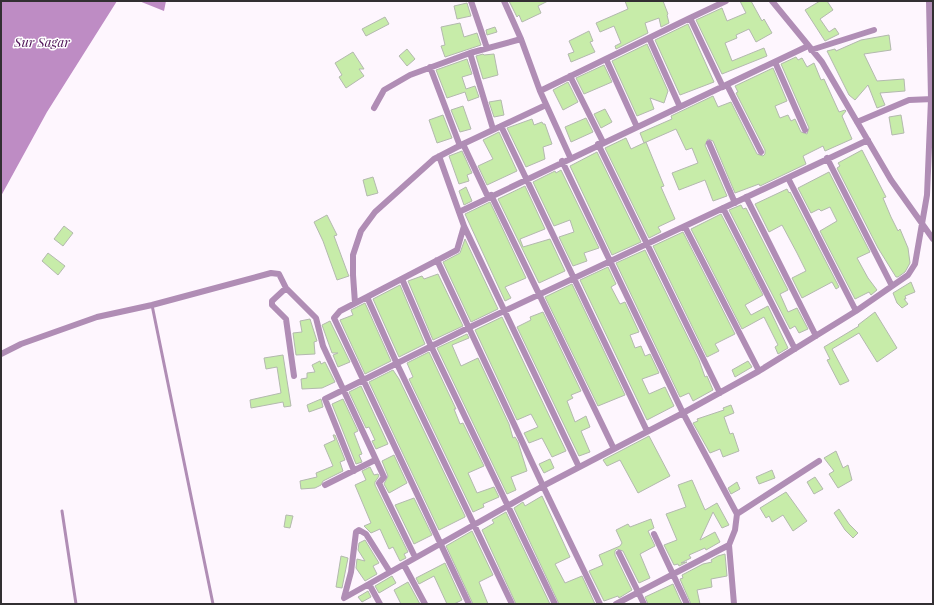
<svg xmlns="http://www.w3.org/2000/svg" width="934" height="605" font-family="'Playfair Display',serif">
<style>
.water{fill:#be8cc4}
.building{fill:#c7eca9;stroke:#b3b9ae}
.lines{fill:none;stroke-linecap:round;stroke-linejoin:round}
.lane{stroke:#b08db5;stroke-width:3}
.street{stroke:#b08db5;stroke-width:6}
.labels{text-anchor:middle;stroke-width:3;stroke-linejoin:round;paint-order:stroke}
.water-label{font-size:13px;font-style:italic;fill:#4c1055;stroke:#fff}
</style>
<rect width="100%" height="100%" fill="#fef6fe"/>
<path class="water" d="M1,1H117L47,112L1,196Z
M139,1H166L164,11Z"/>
<path class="building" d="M509,1H548L538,6L541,13L522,22L519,15L517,17Z
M625,1H663L668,14L667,15L669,23L661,27L659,18L645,23L648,33L616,49L615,46L621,43L614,26L600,32L596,23L628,9Z
M740,1H751L762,21L764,19L772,33L756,42L749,29L736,35L737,38L725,43L732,61L764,48L767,56L722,74L696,20L722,8L727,21L746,13Z
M820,1H827L833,10L820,19L829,32L835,28L839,34L825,41L805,10Z
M467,3L471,16L457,19L454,6Z
M385,17L389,24L366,36L362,29Z
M460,23L464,37L477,33L481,45L445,57L441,46L445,45L441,27Z
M688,24L714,82L680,95L655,40Z
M495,27L497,32L487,35L486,30Z
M589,31L593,41L590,42L595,52L571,62L568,54L574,52L569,41Z
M889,35L891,50L864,54L877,81L904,79L905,91L880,93L885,105L877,108L868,85L855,100L849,95L827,51L835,49L836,51L861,40Z
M647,44L668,91L664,103L650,98L654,109L637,116L612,61Z
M407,49L415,59L407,66L399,56Z
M353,52L364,69H359L364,76L346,88L339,77L342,75L335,63Z
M483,54L484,55L494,54L498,75L483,79L476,56Z
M796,57L798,60L802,58L807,67L814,63L821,80L824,79L839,112L845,110L846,111L842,116L852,139L825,151L823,146L803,156L806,164L760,186L759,184L735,193L713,141L708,139L705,145L727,196L713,201L705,180L679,190L672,173L698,163L692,148L686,150L676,129L644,143L640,133L672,119L671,116L713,96L718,107L731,102L757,154L763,156L765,154V150L736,93L738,92L735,86L773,68L787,101L775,106L779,116L780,118L788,115L791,121L795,119L801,132L807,134L809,128L781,64Z
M467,59L472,74L462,77L466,89L475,86L479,97L468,101L465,92L447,98L436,70Z
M604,65L612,82L584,94L576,78Z
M568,82L578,102L563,110L553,90Z
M501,100L504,115L494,117L489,102Z
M463,106L471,129L460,132L451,110Z
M605,109L612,122L601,128L594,114Z
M443,115L452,138L437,143L429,120Z
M901,115L904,133L892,135L889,117Z
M586,118L593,132L571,142L565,127Z
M532,119L534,125L542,122L543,124H545L552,144L543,147L545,159L526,167L507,128Z
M499,132L517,171L487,185L478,166L493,159L483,140Z
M626,138L631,149L646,142L664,186L661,187L675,219L658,227L661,232L649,238L605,148Z
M862,150L886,197L883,198L891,217L898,231L900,229L908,248L910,263L905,272L898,277H896L878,248L837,168L840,166L838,163Z
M462,151L472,173L467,175L469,181L459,184L449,156Z
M597,152L641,242L612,255L570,166Z
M561,170L599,248L584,253L587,261L573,266L559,237L574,232L570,220L554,226L533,182L555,171L556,173Z
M829,172L870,252L857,258L868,278L877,290L871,295L869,292L855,299L820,231L837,221L830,207L821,211L819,209L811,213L798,188Z
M373,177L378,193L367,196L363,180Z
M525,186L545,229L520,239L523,247L550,239L565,271L539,283L498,199Z
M466,187L472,201L464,205L459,191Z
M787,189L789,193L790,192L839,287L836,289L832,282L802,298L792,278L806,271L797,253L782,225L769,232L755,204Z
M490,202L526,278L505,287L511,298L505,301L465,214Z
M741,205L743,209L746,208L788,290L780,294L788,312L797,308L808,329L799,333L795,326L790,329L729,210Z
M721,214L763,295L745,305L751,315L768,306L788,348L778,354L775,347L778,345L764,317L742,329L691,229Z
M327,215L337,235L334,236L348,274L349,276L337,280L323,241L314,222Z
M64,226L73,233L63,246L54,239Z
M683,232L735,334L715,344L719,351L707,357L653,246Z
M465,239L498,309L471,322L443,262L460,253Z
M645,250L699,360L705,377L707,376L713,390L693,401L689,393L680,397L616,263Z
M48,253L65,266L58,275L42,261Z
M608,267L616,284L611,287L620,304L625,302L639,332L630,335L635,348L641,346L645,356L650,354L659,373L642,379L649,394L665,387L674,406L647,420L580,280Z
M438,274L463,326L433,340L408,281L422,276L424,279Z
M911,282L915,292L905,296L906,299H904L908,304L902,308L897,303L893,293Z
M572,284L625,395L598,406L545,297Z
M400,285L425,344L399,357L373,299Z
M365,303L391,361L365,374L340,320L353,315L351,310Z
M543,312L581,391L571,395L573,398L567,401L575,422L586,416L590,427L581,431L590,452L579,456L517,327L531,320L530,317Z
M875,312L897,348L877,362L859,333L832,349L849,381L840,385L827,360L830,359L824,347L859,326L858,325Z
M502,317L566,451L552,457L542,438L529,443L524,433L538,427L531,414L517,420L475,330Z
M310,319L317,341L314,342L315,354L296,355L293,333L302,332L300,321Z
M330,321L350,362L338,367L333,355L338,353H332L322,325Z
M467,334L469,338L452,345L461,366L478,358L509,424L513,438L515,437L518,442L527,471L511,477L516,490L507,494L437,348Z
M429,352L456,409H454L460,424L463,423L484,466L468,473L477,493L494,487L499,497L483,504L484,507L473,512L409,379L413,377L407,363Z
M283,355L291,406L284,407L283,402L251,408L250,400L281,393L277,367L266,369L264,358Z
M320,361L321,364L325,362L335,382L322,388L302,389L301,379L307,378V373L315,372L312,365Z
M748,361L752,367L735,377L732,370Z
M393,370L399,379L465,516V517L439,530L369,382Z
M361,386L388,444L376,449L372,441L375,440L369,427L366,428L349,392Z
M321,399L323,407L309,412L307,405Z
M343,399L358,431L354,433L362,454L359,455L362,462L356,464L332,404Z
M731,405L734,413L724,417L730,434L733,433L739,451L723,457L720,449L710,453L693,423L698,421L697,419L724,410L723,408Z
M333,435H335L345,460L340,462L343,471L323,481L321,485L315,488L301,489L300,481L317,477L316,473L333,466L324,445L335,440Z
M649,436L670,476L638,493L620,460L607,466L603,460Z
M836,451L843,468L848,465L852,480L838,488L829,474L834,471L824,458Z
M394,455L407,483L389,493L384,484L388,476L382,461Z
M550,459L554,468L544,473L539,464Z
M370,467L374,475L378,474L379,476L375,482V485L408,552L404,554L406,558L400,561L393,547L389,549L380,529L371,533L364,526L371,523L355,485L366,480L362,471Z
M772,470L775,478L759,484L756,477Z
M815,477L823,489L814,494L807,482Z
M692,480L705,510L717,503L729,525L722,528L713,512L700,540L715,532L720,542L706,550L705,548L689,555L691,558L681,563L687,562L679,566L678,564L674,565L664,545L677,540L666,514L686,507L678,485Z
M737,482L740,489L731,494L728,488Z
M786,492L807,521L793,531L783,515L772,522L769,516L766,518L760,508Z
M542,496L570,557L555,564L565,583L582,576L595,604H559L514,508L523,502L525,506Z
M414,498L432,535L414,544L395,505Z
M839,509L849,524L858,533L853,538L845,530L834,513Z
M506,512L550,604H516L482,530L494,523L492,520Z
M286,515L293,516L290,528L284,527Z
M651,519L654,528L648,531L655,546L640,554L650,578L639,583L623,551L617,549L615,551V555L632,590L619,598L618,596L604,601L589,571L603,565L599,555L620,546L622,543L616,530L628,524L630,527Z
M472,531L493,575L479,582L488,604H473L446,546Z
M365,540L379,563L373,566L377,574L365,581L356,568L357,559L365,561L358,550L359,543Z
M725,554L727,576L711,579L712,587L697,590L700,604H691L680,579L683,578L682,575L703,564L712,562L711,560L718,556Z
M341,556L348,558L342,588L336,587Z
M445,563L462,600L454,604H447L434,576L419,584L416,578Z
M392,576L396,583L379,593L375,586Z
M408,582L420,604H401L394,590Z
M673,584L682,604H648L645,597Z
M368,591L371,597L362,602L358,597Z"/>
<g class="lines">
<path class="lane" d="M152,305L213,604
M62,511L76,604"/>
<path class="street" d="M471,1L487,48
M504,1L521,39
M772,1L822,62L891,180L933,239
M649,38L680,107
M811,50L874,30
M606,59L637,127
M775,62L805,130
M430,67L460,146
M570,76L603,142
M727,85L761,152
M723,87L690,18L726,1
M374,108L384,90L410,75L470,53
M857,122L909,100L933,99
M501,126L647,431
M493,129L470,53L521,39L540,91
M709,143L735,203
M598,144L720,393
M439,156L464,226L579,467
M570,157L540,91L690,18
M827,158L892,286
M562,161L683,413L759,371L856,311L908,275L915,264L927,195L931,99L929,1
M788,178L856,311
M491,195L614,449
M488,197L463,144L546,105
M746,197L816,336
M723,208L795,349
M459,212L808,46
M464,226L457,250L367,297L397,364L512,604
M685,227L759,371
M437,260L543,486L683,413L737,514L735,530L729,545
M402,279L431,346L555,604
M286,288L272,301V305L286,319L294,376
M367,297L340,311L334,318L469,604
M355,303L353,275V255L361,231L375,212L434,159L463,144
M1,354L21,344L97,317L152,305L271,273L279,274L286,288L316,318L323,346L384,477L379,483L415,557
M354,471L325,399L468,328L868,140
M325,485L375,460
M737,514L819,461
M654,534L687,604
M619,553L644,604
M404,565L425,604
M369,584L344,598L351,572L356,532L359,530L366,534L390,572
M380,604L369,584L543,486L600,604
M616,604L729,545L734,604"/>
</g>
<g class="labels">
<g class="water-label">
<text x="42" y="47">Sur Sagar</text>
</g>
</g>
<rect width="934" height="605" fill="none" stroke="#322f32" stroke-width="4"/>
</svg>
